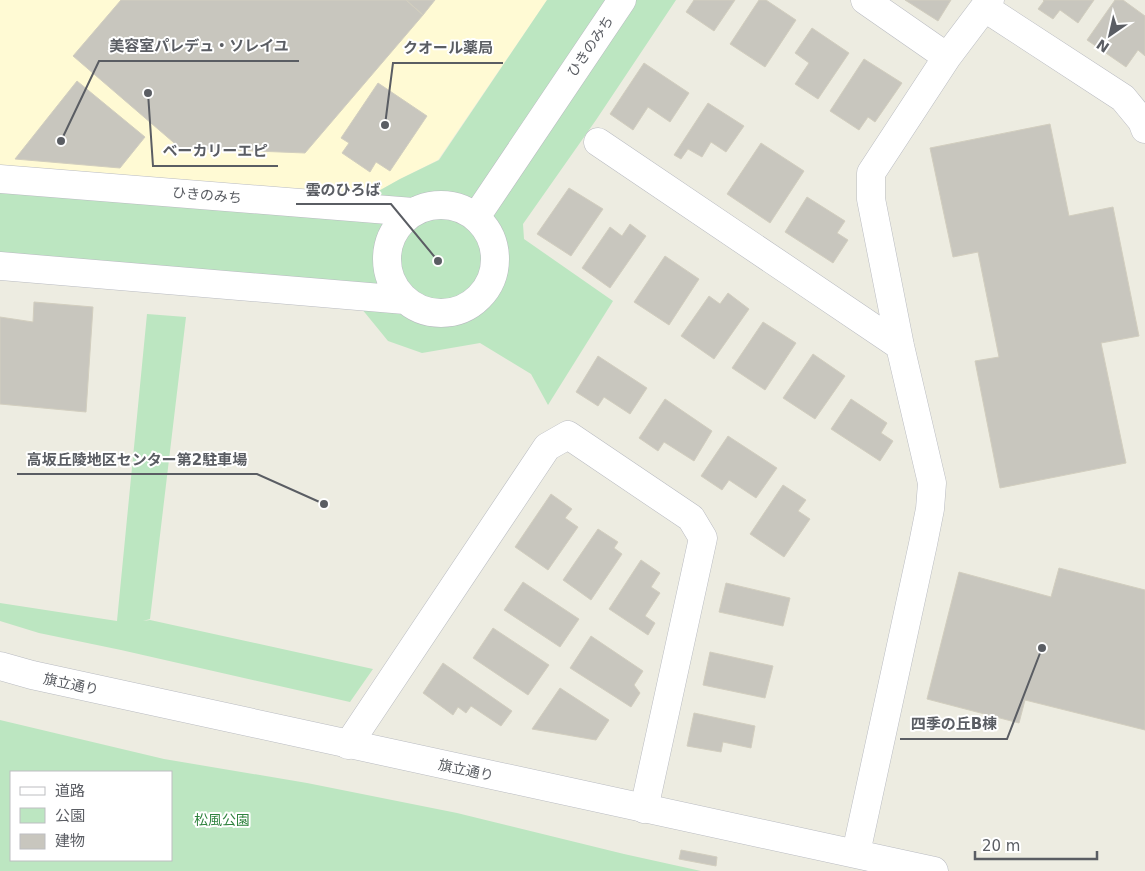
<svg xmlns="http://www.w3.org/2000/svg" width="1145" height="871" font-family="'DejaVu Sans','Noto Sans JP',sans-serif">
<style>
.commercial{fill:#fffad4}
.green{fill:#bce6c1;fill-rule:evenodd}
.building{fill:#c8c6be;stroke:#d2cebf}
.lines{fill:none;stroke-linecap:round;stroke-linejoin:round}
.pedestrian-casing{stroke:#b9bbc1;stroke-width:29}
.minor-casing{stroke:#b9bbc1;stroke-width:29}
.tertiary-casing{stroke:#b9bbc1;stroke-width:29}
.pedestrian{stroke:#fff;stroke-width:28}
.minor{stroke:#fff;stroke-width:28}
.tertiary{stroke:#fff;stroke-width:28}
.labels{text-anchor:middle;stroke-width:4;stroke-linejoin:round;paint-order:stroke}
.street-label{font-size:14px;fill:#5a5d63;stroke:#fff}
.park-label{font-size:14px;fill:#30833f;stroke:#fff}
.leader{fill:none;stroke:#5a5d63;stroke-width:2}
.callout-dot{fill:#5a5d63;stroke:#fff;stroke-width:2}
.callout-label{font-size:15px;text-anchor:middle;font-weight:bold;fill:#5a5d63;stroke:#fff;stroke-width:4;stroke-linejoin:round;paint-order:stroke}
</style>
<rect width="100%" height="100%" fill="#edece1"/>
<path class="commercial" d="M0,0H547L438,160L400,179L366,198L0,167Z"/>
<path class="green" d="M547,0H676L596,120L523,224L524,239L613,301L548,405L531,374L480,343L422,353L388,341L357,303L0,277V167L366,198L400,179L439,160Z
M147,314L186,317L150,619L143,621L150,620L373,669L350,702L121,650L39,633L0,621V603L117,621Z
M0,720L164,759L307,783L457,813L624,854L701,871H0ZM11,772H171V860H11Z"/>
<path class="building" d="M121,0H406L423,15L305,153L180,148L73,56Z
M406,0H435L423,15Z
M694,0H735L714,31L686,12Z
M759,0H766L796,20L765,67L730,44Z
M905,0H951L938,21Z
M1043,0H1094L1078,23L1060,10L1053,19L1038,9L1044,1Z
M1115,0H1123L1145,16V56L1138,50L1126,67L1087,40Z
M812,28L849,53L818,99L795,84L809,63L795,53Z
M864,59L902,83L875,122L868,117L859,130L830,111Z
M644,63L689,93L670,122L648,107L633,130L610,114Z
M77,81L145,137L120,168L15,159Z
M378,83L427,116L390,171L376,162L370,172L342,153L349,143L341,138Z
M708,103L744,126L726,152L711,142L702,157L688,149L681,159L674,155Z
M1050,124L1069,216L1113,207L1139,336L1101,343L1126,463L1000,488L975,361L999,357L978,252L953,257L930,148Z
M761,143L804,171L770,223L727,194Z
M569,188L603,209L571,256L537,234Z
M807,197L845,221L837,233L848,240L833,263L785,232Z
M630,224L646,236L610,288L582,268L610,227L622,236Z
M665,256L699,279L669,325L634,302Z
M728,293L749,309L714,359L681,336L709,296L720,304Z
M34,302L93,307L86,412L0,404V317L33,322Z
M763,322L796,343L765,390L732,368Z
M813,354L845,376L815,419L783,398Z
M598,356L647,388L630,414L604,397L598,406L576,392Z
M665,399L712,431L694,461L664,442L658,451L639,438Z
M851,399L887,423L881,433L893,441L880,461L831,429Z
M728,436L777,468L756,498L729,480L722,490L701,476Z
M783,485L806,500L798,511L810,519L784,557L750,534Z
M551,494L572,509L565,518L578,527L548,570L515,547Z
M598,529L618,542L614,548L622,554L591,600L563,580Z
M641,560L660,573L651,587L660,593L645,616L655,623L648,635L609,609Z
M1059,568L1145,590V730L1025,700L1019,723L927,699L959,572L1051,597Z
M523,582L579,619L560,647L504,610Z
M726,583L790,598L783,626L719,612Z
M493,628L549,665L528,695L473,658Z
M591,636L643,671L634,685L640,693L631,707L570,668Z
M710,652L773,666L765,698L703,685Z
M443,663L512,711L501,726L471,706L466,713L458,707L453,715L423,693Z
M560,688L609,720L596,740L532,729Z
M694,713L755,726L751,748L723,742L721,752L687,746Z
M681,850L717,857L716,866L679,859Z"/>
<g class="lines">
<g class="pedestrian-casing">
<path id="pedestrian" d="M0,179L413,212
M387 259a54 54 0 1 1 108 0a54 54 0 1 1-108 0Z
M476,217L622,0
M0,266L405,300"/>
</g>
<g class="minor-casing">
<path id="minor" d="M865,0L947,57
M985,8L1123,98L1142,121L1145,129
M598,142L900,346
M348,745L547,447L568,435L691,518L703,538L644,809
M856,853L923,544L930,509L932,483L900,346L871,199V173L947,57L990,0"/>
</g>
<g class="tertiary-casing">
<path id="tertiary" d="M0,666L32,675L934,871"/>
</g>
<use href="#pedestrian" class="pedestrian"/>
<use href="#minor" class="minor"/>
<use href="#tertiary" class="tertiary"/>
</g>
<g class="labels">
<g class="street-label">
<text transform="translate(590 46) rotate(-56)" y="5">ひきのみち</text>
<text transform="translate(207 195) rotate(5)" y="5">ひきのみち</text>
<text transform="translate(71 684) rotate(12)" y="5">旗立通り</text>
<text transform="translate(466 770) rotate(12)" y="5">旗立通り</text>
</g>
<g class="park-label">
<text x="222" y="825">松風公園</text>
</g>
</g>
<path class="leader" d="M61 141L99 61H299M385 125L393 63H503M148 93L153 166H278M438 261L391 204H296M324 504L257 474H17M1042 648L1007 739H900"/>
<g class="callout-dot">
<circle cx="61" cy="141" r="5"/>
<circle cx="385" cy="125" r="5"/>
<circle cx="148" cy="93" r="5"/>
<circle cx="438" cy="261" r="5"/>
<circle cx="324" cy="504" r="5"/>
<circle cx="1042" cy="648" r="5"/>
</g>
<g class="callout-label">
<text x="199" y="51">美容室パレデュ・ソレイユ</text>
<text x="448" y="53">クオール薬局</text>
<text x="215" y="156">ベーカリーエピ</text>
<text x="343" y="195">雲のひろば</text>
<text x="137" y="465">高坂丘陵地区センター第2駐車場</text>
<text x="954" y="729">四季の丘B棟</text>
</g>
<rect x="10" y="771" width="162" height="90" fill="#ffffff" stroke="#bdbec1"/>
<rect x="20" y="787" width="25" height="8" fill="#ffffff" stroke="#bdbec1"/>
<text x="55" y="796" font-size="15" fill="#5a5d63">道路</text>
<rect x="20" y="808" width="25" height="15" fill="#bce6c1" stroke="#bdbec1"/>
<text x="55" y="821" font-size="15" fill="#5a5d63">公園</text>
<rect x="20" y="834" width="25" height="15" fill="#c8c6be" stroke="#bdbec1"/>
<text x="55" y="846" font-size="15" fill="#5a5d63">建物</text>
<g transform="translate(1110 35) rotate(214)" stroke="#ffffff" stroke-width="4" paint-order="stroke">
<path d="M0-4L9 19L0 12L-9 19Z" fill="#5a5d63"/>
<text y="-8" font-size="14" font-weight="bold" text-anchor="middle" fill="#5a5d63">N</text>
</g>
<path d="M975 851v8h122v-8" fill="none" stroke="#5a5d63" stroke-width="2.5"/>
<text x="982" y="851" font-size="15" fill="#5a5d63" stroke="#ffffff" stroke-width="4" paint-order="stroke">20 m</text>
</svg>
